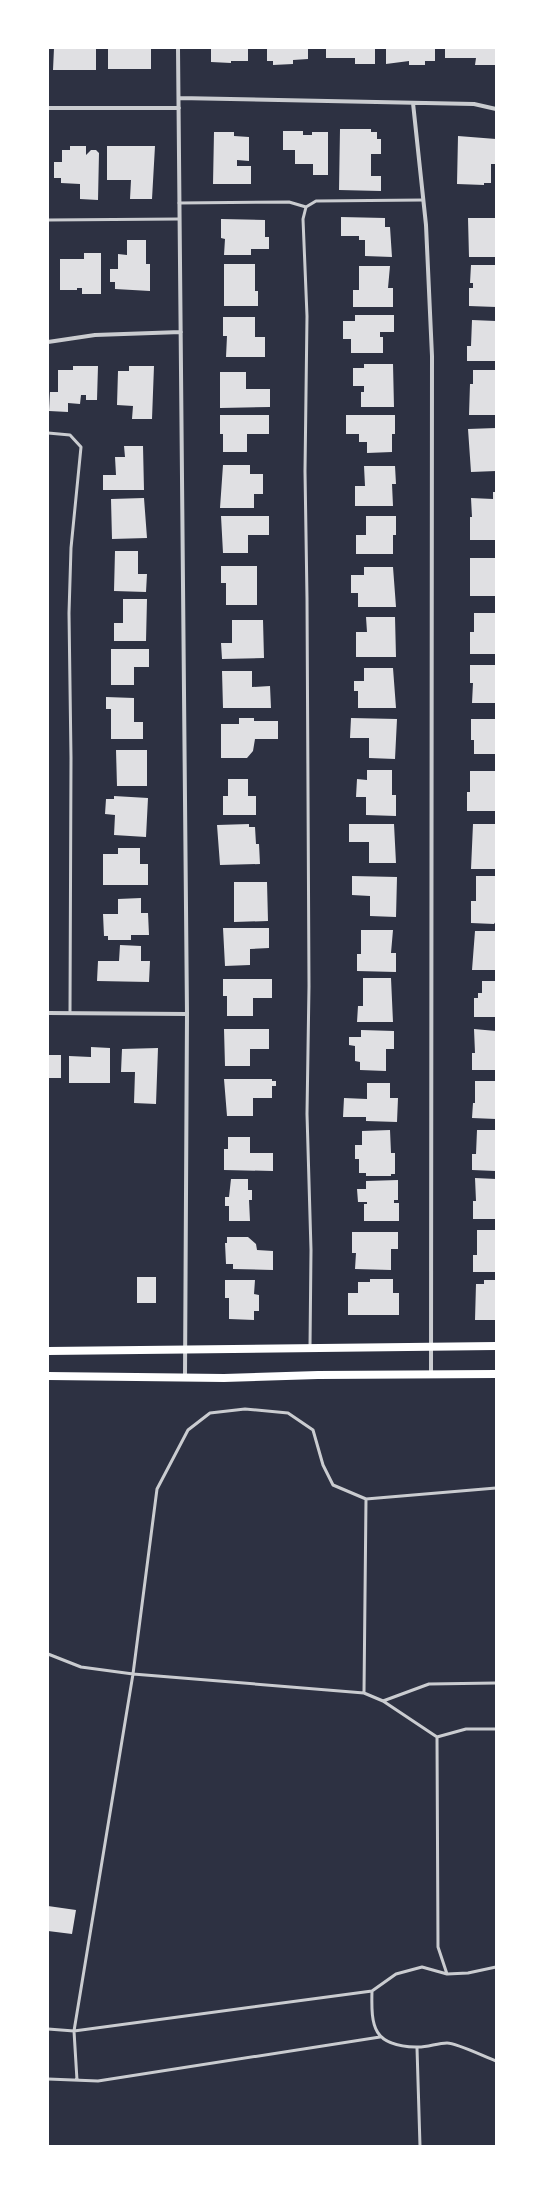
<svg xmlns="http://www.w3.org/2000/svg" width="544" height="2194" font-family="'Playfair Display',serif">
<style>
.building{fill:#e0e0e3}
.lines{fill:none;stroke-linecap:round;stroke-linejoin:round}
.service{stroke:#caccd0;stroke-width:3}
.minor{stroke:#caccd0;stroke-width:4}
.secondary{stroke:#fff;stroke-width:8}
</style>
<rect width="100%" height="100%" fill="#2d3142"/>
<path class="building" d="M54,48H96V70H53Z
M108,48H151V69H108Z
M211,48H248V61H231V63L211,62Z
M267,48H308V59L293,60V64L273,65V61H267Z
M326,48H375V64H355V58H326Z
M386,48H435V61H425V65H409V61L386,64Z
M445,48H496V65H475L476,58H445Z
M340,129H371V132H377V139H381V154H371V176H381V191L339,190Z
M283,131H303V135H312V132H328V175H313V164H295V150H283Z
M214,132H234V136L249,137V161L237,160V166H251V184H213Z
M458,136L496,139L495,164H491V183H484V185L457,184Z
M70,146H86V155L91,150H96L99,153L98,200L80,199V184L61,183V178H54V162H62V150H70Z
M107,146H155L152,199H130L131,180H107Z
M341,217L385,218V227H390L392,257L365,256V240H359V236H341Z
M468,218H496V257H469Z
M221,219L265,220V237H269V249H251V255H224L225,239L221,238Z
M127,240H146V264H150V291L115,289V282H110V269H118V254L127,255Z
M84,253H101V294H82V288H77V290H60V259H84Z
M224,264H255V291H258V306H224Z
M471,265H496V307L469,306V288H473V283H470Z
M359,266H390L388,288H393V307H353V290H359Z
M355,315H394V332H380V337H383V353H351V339H343V321H355Z
M223,317H255V337H265V357H226L227,336H223Z
M472,320L496,321V361H467V346H471Z
M364,364H393L394,407H361V392H364V386H353V368H364Z
M73,366H98L97,400H86V395H81L80,404L68,403V412L49,411L50,392H58V370H73Z
M129,366H154L152,419H132L133,406L117,405L118,371H129Z
M473,370H496V415H469L470,384H473Z
M220,372H246V389H270V407L220,408Z
M220,415H269V434H247V452H223V434H220Z
M346,415H395V434H392V452L367,453V442H359V434H346Z
M496,428V471L471,472L468,429Z
M124,446H143L144,490H103V475H116L115,457H125Z
M223,465H250V474H263V494H254V508H220Z
M364,466H395L396,484H392L393,506H355V486H365Z
M493,492H496V540H470V517H472L471,498L493,499Z
M144,498L147,538L112,539L111,499Z
M221,516H269V535H248V553H223Z
M366,516H396V535H393V554H356V535H366Z
M115,551H138V574H147L146,592L114,591Z
M470,558H496V596H470Z
M221,566H257V605H226V583H221Z
M364,567H393L396,607H358V593H351V575H364Z
M123,599H147L146,641H114V623H123Z
M474,613H496V654H470V632H474Z
M366,617H395L396,657H356V632H367Z
M232,620H263L264,658L222,659L221,643H232Z
M111,649H149V667H134V685H111Z
M470,665H496V703H472L473,683H470Z
M364,668H393L396,708H358V691H354V681H364Z
M222,671H252V687L270,686L271,708H223Z
M106,697L134,698V722H143V739H111V709H106Z
M239,718H254V721H278V739H255L253,751L247,758H221V724H239Z
M351,718L397,719L395,759L369,758V738H350Z
M471,719H496V754H474V740H471Z
M116,750H147V786H117Z
M367,770H392V795H396V816L366,815V797H356L357,779L367,780Z
M470,771H496V811H467V792H470Z
M228,779H248V796H256V815H223V796H228Z
M114,796L148,798L146,837L114,835L115,815L105,814L106,799H114Z
M249,824V827H255L256,844H259L260,864L220,865L217,825Z
M349,824H394L396,863H369V842H349Z
M473,824H496V869H471Z
M118,848H140V864H148V885H103V854H118Z
M352,876L397,877L396,917L370,916V896L352,895Z
M476,876H496V921L494,924L471,923V901H476Z
M234,882H267L268,921L234,922Z
M141,898V913H148L149,935H131V940H108V936H104L103,914H118V899Z
M223,928H269V948L250,949V965L225,966Z
M361,930H393L391,953H396V972L357,971V954H361Z
M475,931H496V970H472Z
M120,945L141,946V961H150L149,982L97,981L98,961H119Z
M363,978H391L393,1022H357L358,1006H363Z
M223,979H272V998H253V1016H227V996H223Z
M482,981H496V1017H474V998H478V993H482Z
M224,1029H269V1049H250V1066H225Z
M474,1029L496,1031V1070H472V1053H475Z
M361,1030L394,1031V1049H386V1071L360,1070V1062L355,1061V1046L349,1045V1037H361Z
M91,1047L110,1048V1083H69V1056L91,1057Z
M158,1048L156,1104L134,1103L135,1072H121L122,1049Z
M48,1055H61V1078H48Z
M224,1079H272V1081H276V1086H272V1098H253V1116H227Z
M475,1081H496V1119L472,1118L473,1103H475Z
M367,1083H390V1098H398L397,1122L366,1121V1117H343L344,1098L367,1099Z
M390,1130L391,1153H395V1174H391V1176H366V1173H359V1159H355V1145H362V1131Z
M477,1130H496V1171L472,1170V1154H476Z
M228,1137H250V1153H273V1171L224,1170V1149H228Z
M475,1178L496,1179V1219H473V1201H476Z
M231,1179H248V1190H252V1200H249L250,1221H229V1206H225V1197H229Z
M398,1180V1200H394V1203H399V1221H364V1204H367V1202H358L357,1189H366V1181Z
M477,1230H496V1272H473V1255H477Z
M352,1232H398V1249H391V1270L355,1269L356,1253H352Z
M227,1237H248L256,1244L257,1250L273,1251V1270L233,1269V1264H226L225,1243H227Z
M137,1277H156V1303H137Z
M370,1279H393V1293H399V1315H348V1293H358V1282H370Z
M225,1280H255L254,1294L259,1295V1311H254V1320L229,1319V1298H225Z
M484,1280H496V1320H475L476,1284H484Z
M48,1906L76,1910L72,1934L48,1931Z"/>
<g class="lines">
<path class="service" d="M179,203L289,202L306,207
M48,220L179,219
M48,433L70,435L81,447L71,548L69,613L71,758L70,1013
M310,1347L311,1250L307,1114L309,986L307,598L305,471L307,316L303,219L306,207L316,201L423,200
M48,1654L81,1667L133,1674L364,1693L383,1701L429,1684L496,1683
M364,1693L366,1499L496,1488
M383,1701L437,1737L438,1947L447,1974
M437,1737L466,1729H496
M496,1967L468,1973L447,1974L422,1967L396,1974L372,1991C371,2027 373,2046 416,2047C426,2048 437,2043 447,2043C457,2043 485,2057 496,2061
M48,2029L74,2031L372,1991
M417,2048L420,2146
M48,2079L98,2081L380,2037
M77,2080L74,2031L133,1674L157,1489L188,1430L210,1413L245,1409L288,1413L313,1430L323,1465L333,1485L366,1499"/>
<path class="minor" d="M178,48L187,1014L185,1377
M179,98L474,104L496,109
M413,103L426,225L432,356L431,1374
M48,108H179
M48,342L95,335L181,332
M48,1013L187,1014"/>
<path class="secondary" d="M48,1351L496,1346
M48,1376L224,1378L318,1375L496,1374"/>
</g>
<rect width="544" height="2194" fill="none" stroke="#ffffff" stroke-width="98"/>
</svg>
